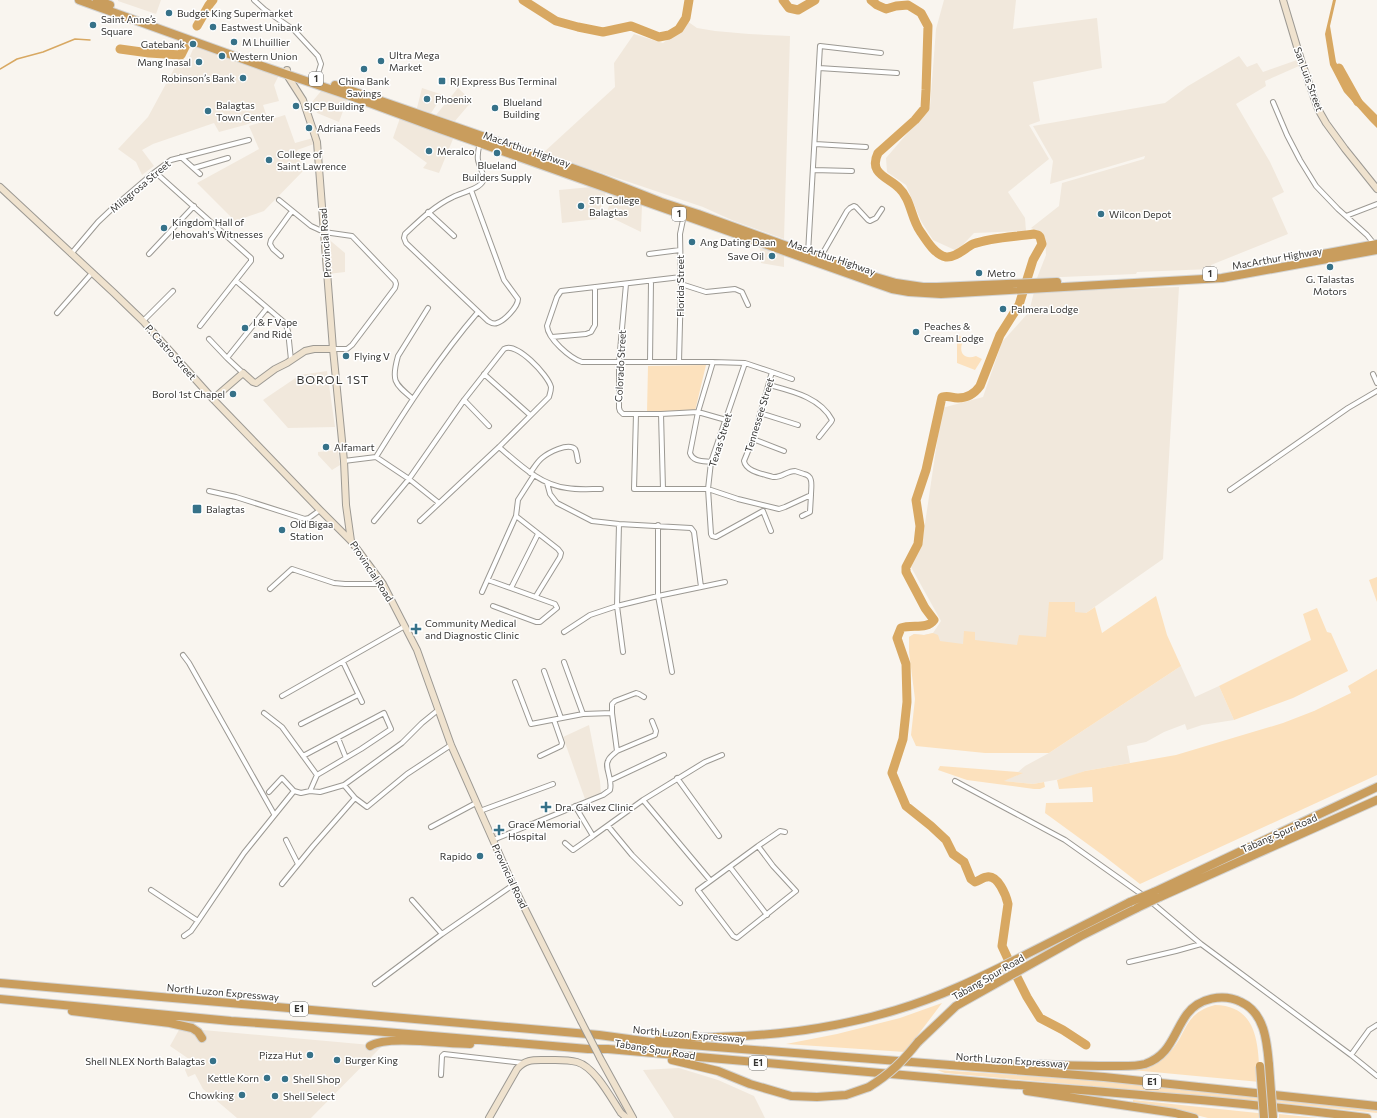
<svg xmlns="http://www.w3.org/2000/svg" width="1377" height="1118" font-family="Commissioner,sans-serif">
<style>
.built{fill:#f1e8dc}
.green{fill:#fce1bd}
.water{fill:#d8a862}
.lines{fill:none;stroke-linecap:round;stroke-linejoin:round}
.stream{stroke:#d8a862;stroke-width:1.5}
.river{stroke:#d8a862;stroke-width:9}
.street-casing{stroke:#9c9993;stroke-width:6}
.secondary-casing{stroke:#9c9993;stroke-width:8}
.highway-casing{stroke:#d3d3d2;stroke-width:10}
.street{stroke:#fff;stroke-width:4}
.secondary{stroke:#efe2ce;stroke-width:6}
.highway{stroke:#c99d5d;stroke-width:8}
.secondary-bridge-casing{stroke:#9c9993;stroke-width:8;stroke-linecap:butt}
.highway-bridge-casing{stroke:#d3d3d2;stroke-width:10;stroke-linecap:butt}
.secondary-bridge{stroke:#efe2ce;stroke-width:6}
.highway-bridge{stroke:#c99d5d;stroke-width:8}
.poi-dot{fill:#367289;stroke:#fff;stroke-width:1.5}
.labels{text-anchor:middle;stroke-width:3;stroke-linejoin:round;paint-order:stroke}
.shield{fill:#fff;stroke:#737271;stroke-width:1}
.shield-label{font-size:9px;font-weight:bold;fill:#373634}
.poi-label{font-size:10px;fill:#373634;stroke:#fff;text-anchor:start}
.street-label{font-size:10px;fill:#373634;stroke:#fff}
.quarter-label{font-size:12px;letter-spacing:1px;fill:#373634;stroke:#fff}
</style>
<rect width="100%" height="100%" fill="#f9f5ef"/>
<path class="built" d="M118,0H161L156,14L118,1Z
M944,0H1016L1013,29L1097,18L1102,68L1033,82L1040,121L1029,125L1049,159L1008,192L1025,218L1026,231L974,233L957,251L933,240L921,221L906,185L887,172L886,158L930,107L936,29Z
M687,21L697,28L715,31L749,34L790,36L784,239L734,221L703,207L543,153L615,87L614,63L634,34L663,43L674,35Z
M196,42L279,75L274,85L279,101L263,105L267,117L245,125L219,132L214,123L153,144L142,150L154,166L142,175L136,162L118,149L148,117L180,58L188,61Z
M1239,56L1247,67L1257,63L1263,72L1297,60L1299,66L1265,81L1266,86L1236,104L1270,162L1284,192L1272,198L1288,234L1211,265V269L1137,272L1136,274L1037,278L1046,255L1045,238L1041,232L1031,228L1059,206L1062,183L1144,159L1145,156L1050,184L1053,161L1033,126L1165,103L1188,86Z
M422,88L443,95L431,113L417,108Z
M458,88L472,101L455,121L436,115Z
M321,91L347,100L339,122L317,113L312,102Z
M285,115L295,143L313,138L314,144L297,150L303,171L264,211L235,221L197,183L259,149L249,126Z
M400,118L453,139L439,173L423,168L427,163L393,138Z
M591,187L606,192L597,219L562,223L559,190Z
M613,194L642,205L641,232L606,215Z
M326,237L345,253V272L328,274Z
M760,246L784,254V267L761,263Z
M1179,287L1163,559L1036,648L909,652V637L914,634L924,635L933,633L941,621L911,567L922,544L942,408L983,397L1002,342L1029,312L1034,292Z
M327,371L335,427L288,428L263,400L300,375Z
M338,450L340,465L332,470L318,455V452Z
M1181,666L1195,697L1219,686L1234,720L1202,725L1187,730L1185,724L1164,732L1146,742L1127,746L1130,763L1085,771L1066,778L1033,784L1003,781L1022,773L1018,772L1025,766L1049,753Z
M589,725L600,781L601,794L585,799L563,737Z
M501,824L505,832L496,837L492,828Z
M180,1028L382,1046L311,1118H237L203,1089L195,1074L188,1077L185,1070L189,1059L170,1046Z
M679,1068L718,1080L754,1096L765,1118H674L643,1070Z"/>
<path class="green" d="M957,335L965,338C957,349 962,361 976,356L982,359L975,370L957,363Z
M706,365L695,411L647,412L648,366Z
M1377,577V602L1369,580Z
M1156,596L1167,635L1181,666L1049,753H985L916,746L911,735L915,699L909,652V637L914,634L924,635L933,633L938,635L940,641L963,644L964,631L975,632V640L1017,645L1019,635L1046,637L1049,602H1075V612L1086,613L1095,607L1102,633Z
M1317,608L1327,632L1331,633L1348,671L1293,698L1234,720L1219,686L1311,640L1303,614Z
M1377,669V775L1140,884L1104,856L1045,813L1046,803L1093,802L1092,787L1059,789L1057,780L1085,771L1176,755L1283,723L1314,711L1351,693L1348,686Z
M940,766L1018,772L1023,773L1004,781L1033,784L1044,782L1045,787L1040,789H1034L967,780L938,770Z
M942,1003L905,1052L786,1044L837,1034L900,1018Z
M1215,1005C1260,1006 1258,1048 1260,1082L1132,1070C1145,1066 1158,1064 1169,1053C1188,1034 1182,1014 1215,1005Z
M937,1070L1118,1082L1377,1109V1113L1291,1104L945,1073Z
M1133,1100L1267,1114L1268,1118H1208L1196,1115L1133,1104Z
M1279,1114L1318,1118H1279Z"/>
<path class="water" d="M1333,0H1336L1330,26L1336,62L1350,88L1377,115V128L1370,121L1344,92L1330,65L1325,34Z"/>
<g class="lines">
<path class="stream" d="M0,69L17,59L43,52L75,39L90,40"/>
<path class="river" d="M523,0L556,21L578,27L603,32L631,26L659,37L669,35L679,29L686,18L689,0
M783,0L789,8L798,10L815,0
M871,0L877,5L886,9L896,6L908,5L921,13L928,26L926,90L925,108L915,120L878,153C868,174 888,177 899,188C911,199 911,218 920,231C926,240 935,255 946,257C956,258 965,248 973,244C993,237 1014,237 1034,234L1038,235L1040,237L1042,244L1033,260L1019,305L1000,335L980,386C975,393 967,398 958,398C951,398 950,395 942,397L926,470L916,500L920,526L918,544L906,567V572L925,608L934,620C927,630 912,624 901,628L897,638L906,664L907,702L903,739L892,773L906,806L931,826L946,840L953,854L964,862L971,879L975,882C979,881 983,877 987,877C998,875 1006,895 1008,904L1002,946L1008,959
M197,26L209,5L213,0
M120,49L149,53L181,55L187,43
M1339,68L1358,102
M1016,975L1027,997L1040,1018L1063,1030L1086,1045"/>
<g class="street-casing">
<path id="street" d="M254,0L265,10L294,30L318,56L321,64L315,84
M819,68L897,73
M1273,102L1287,135L1300,160L1316,186L1338,209L1367,235L1375,245
M815,144L866,147
M181,157L200,174
M194,168L228,158
M813,170L852,171
M155,172L251,258V261L200,326
M471,190L504,280L518,299C518,307 504,321 497,323C493,325 490,322 488,321L406,243L404,238L405,234C420,220 434,206 453,197C460,193 480,189 483,181C485,175 479,166 478,160C477,154 479,147 480,142
M279,200L311,226L324,232L352,236L395,281L396,284L395,288L352,345L347,349H333
M428,212L454,236
M1346,216L1377,204
M808,253L820,46L881,53
M71,254L98,222L116,205L151,175L171,160L249,140
M149,254L194,206
M649,254L680,250
M281,256L273,249L270,244L271,240L292,211
M820,258L847,211L850,208L854,206L856,207L868,220L870,221L876,218L882,209
M236,281L285,323L288,331L291,360
M626,284L619,362V408L620,411L623,414H661L698,412L726,420
M681,284L706,292L735,289L742,292L748,305
M57,313L92,273
M143,321L173,291
M552,337L586,334L591,332L595,325V287
M209,339L227,358L243,373
M227,358L267,308
M650,362L651,281
M679,362L681,284L680,234L684,215
M745,363L711,462L708,489L711,534L712,536L716,537L763,511L771,531
M772,372L792,379
M484,374L530,415
M1373,374L1377,383
M769,385C791,391 820,397 832,420L831,422L819,437
M413,399C394,383 391,381 398,356L428,308
M464,400L489,426
M760,413L798,425
M636,414L634,489H708L738,499L779,509L785,507L811,495C811,486 814,476 804,474C801,473 798,472 795,471C787,471 781,478 773,477C764,474 746,472 744,461L753,439L772,372L745,363L713,362H582C570,358 548,339 547,326L557,297L561,291L681,277
M661,414L663,489
M753,439L784,451
M499,447C519,464 540,485 567,488C578,490 590,489 601,489
M376,457C407,407 440,356 478,312
M344,461L376,457L409,479L439,503
M711,462C703,461 693,462 690,453L698,412L713,362
M530,473C534,468 537,462 542,458C548,453 568,442 575,449C577,452 577,458 578,461
M534,475L518,500L516,516L558,549L561,553L560,557L536,596
M547,483L550,494L557,503L592,521L619,524L691,528L694,532L701,587
M1230,490L1348,408L1377,391
M209,491L236,497L305,519L309,518L320,510
M802,516L810,512L811,495
M374,521L409,479L464,400L504,349C516,341 548,375 551,387C551,391 550,393 549,397L499,447L420,521
M619,524L617,606L623,652
M658,525V596L672,672
M488,580L555,604L557,608L540,622H536L493,606
M511,588L538,534
M270,589L292,569L334,583L345,584H383
M482,592L516,516
M564,632L590,615L617,606L658,596L725,582
M183,655L189,663L274,814
M343,662L362,702
M564,662L583,714
M544,671L561,718
M515,682L531,724L583,714L612,713
M282,696L405,626
M264,713L282,727L317,775
M301,724L358,695
M338,738L346,758
M617,751L655,735L656,731L652,721
M303,756L384,713L391,729L361,749L317,775L310,791
M540,756L561,746L562,743L554,720
M677,778L719,836
M611,780L664,755
M955,781L1065,840L1144,896
M344,785L355,798L367,807L407,774L451,745
M269,792L282,778L294,791L301,793L310,791L320,792L344,785L402,743L422,723L438,710
M643,800L710,880
M575,806L593,836L643,800L705,762L722,755
M480,811L553,784
M608,826L632,855L680,903
M431,827L476,803
M286,840L298,864
M493,840L603,795L610,790C613,779 604,767 608,761C609,757 614,754 617,751L612,713V704L615,701L636,693L639,694L644,697
M565,843L573,850L593,836
M758,846L773,866L796,891L737,938L733,936L698,890L758,846L780,831L785,832
M730,867L767,915
M282,884L313,846L355,798
M151,890L198,921
M412,900L442,934
M1150,901L1201,944L1351,1055L1377,1076
M184,936L191,931L198,921L244,853L294,791
M1129,962L1176,951L1201,944
M375,984L442,934L513,885
M1351,1055L1369,1030L1377,1025
M441,1075L442,1056L444,1054L523,1063"/>
</g>
<g class="secondary-casing">
<path id="secondary" d="M1283,0L1301,60L1318,109L1326,123L1345,149L1377,189
M287,70V75L303,100L317,142L333,349L344,461L346,505L351,541L383,584L417,650L451,745L485,822L513,885L581,1021
M0,187L114,293L143,321L213,399L320,510L351,541
M213,399L243,373L253,382L256,383L275,369L287,363L305,351L314,349H333
M600,1058L633,1118
M489,1118L517,1069C525,1059 534,1060 545,1060C556,1060 566,1059 577,1062C595,1067 611,1098 621,1113L627,1118"/>
</g>
<g class="highway-casing">
<path id="highway" d="M79,0L265,67L356,98L440,129L869,281L892,289L909,292L941,294L1204,279L1222,278L1377,250
M97,0L110,5
M335,85L522,150L600,178L661,202L698,214L862,273L896,283L923,287H937L1057,282
M1323,254L1377,244
M1154,892L1377,787
M1160,897L1377,800
M0,983L599,1035L651,1042L1104,1077L1377,1106
M0,999L231,1021L373,1031L588,1049H608C736,1060 865,1072 993,1083C1118,1093 1243,1102 1367,1118
M72,1011L170,1023L192,1028L198,1032L202,1038
M659,1037C741,1039 817,1034 896,1010C940,997 981,977 1021,957C1057,939 1094,920 1130,902
M918,1042L956,1006L1081,936L1137,908
M370,1046C388,1035 446,1044 470,1044
M672,1060L718,1071L750,1084L791,1096L817,1097L846,1095L869,1087
M1003,1064C1038,1064 1073,1066 1109,1066C1120,1066 1134,1067 1145,1064C1171,1055 1173,1033 1187,1014C1199,998 1223,993 1241,1002C1265,1013 1267,1042 1269,1065
M1027,1091L1175,1113L1194,1118"/>
</g>
<use href="#street" class="street"/>
<use href="#secondary" class="secondary"/>
<use href="#highway" class="highway"/>
<g class="secondary-bridge-casing">
<path id="secondary-bridge" d="M581,1021L600,1058"/>
</g>
<g class="highway-bridge-casing">
<path id="highway-bridge" d="M1130,902L1154,892
M1137,908L1160,897
M1269,1065L1273,1118
M1260,1066L1264,1118
M869,1087C890,1074 903,1061 918,1042"/>
</g>
<use href="#secondary-bridge" class="secondary-bridge"/>
<use href="#highway-bridge" class="highway-bridge"/>
</g>
<g class="poi-dot">
<circle cx="169" cy="13" r="4"/>
<circle cx="93" cy="25" r="4"/>
<circle cx="213" cy="27" r="4"/>
<circle cx="234" cy="42" r="4"/>
<circle cx="193" cy="44" r="4"/>
<circle cx="222" cy="56" r="4"/>
<circle cx="381" cy="61" r="4"/>
<circle cx="199" cy="62" r="4"/>
<circle cx="364" cy="69" r="4"/>
<circle cx="243" cy="78" r="4"/>
<rect x="438" y="77" width="8" height="8" rx="2"/>
<circle cx="427" cy="99" r="4"/>
<circle cx="296" cy="106" r="4"/>
<circle cx="495" cy="108" r="4"/>
<circle cx="208" cy="111" r="4"/>
<circle cx="309" cy="128" r="4"/>
<circle cx="429" cy="151" r="4"/>
<circle cx="497" cy="153" r="4"/>
<circle cx="269" cy="160" r="4"/>
<circle cx="581" cy="206" r="4"/>
<circle cx="1101" cy="214" r="4"/>
<circle cx="164" cy="228" r="4"/>
<circle cx="692" cy="242" r="4"/>
<circle cx="772" cy="256" r="4"/>
<circle cx="1330" cy="267" r="4"/>
<circle cx="979" cy="273" r="4"/>
<circle cx="1003" cy="309" r="4"/>
<circle cx="245" cy="328" r="4"/>
<circle cx="916" cy="332" r="4"/>
<circle cx="346" cy="356" r="4"/>
<circle cx="233" cy="394" r="4"/>
<circle cx="326" cy="447" r="4"/>
<rect x="192" y="504" width="10" height="10" rx="2"/>
<circle cx="282" cy="530" r="4"/>
<path d="M414 623h4v4h4v4h-4v4h-4v-4h-4v-4h4z"/>
<path d="M544 801h4v4h4v4h-4v4h-4v-4h-4v-4h4z"/>
<path d="M497 824h4v4h4v4h-4v4h-4v-4h-4v-4h4z"/>
<circle cx="480" cy="856" r="4"/>
<circle cx="310" cy="1055" r="4"/>
<circle cx="337" cy="1060" r="4"/>
<circle cx="213" cy="1061" r="4"/>
<circle cx="267" cy="1078" r="4"/>
<circle cx="285" cy="1079" r="4"/>
<circle cx="242" cy="1095" r="4"/>
<circle cx="275" cy="1096" r="4"/>
</g>
<g class="labels">
<g class="shield">
<rect x="309" y="72" width="14" height="14" rx="3"/>
<rect x="672" y="207" width="14" height="14" rx="3"/>
<rect x="1203" y="267" width="14" height="14" rx="3"/>
<rect x="290" y="1002" width="18" height="14" rx="3"/>
<rect x="749" y="1056" width="18" height="14" rx="3"/>
<rect x="1143" y="1075" width="18" height="14" rx="3"/>
</g>
<g class="shield-label">
<text x="316" y="82">1</text>
<text x="679" y="217">1</text>
<text x="1210" y="277">1</text>
<text x="299" y="1012">E1</text>
<text x="758" y="1066">E1</text>
<text x="1152" y="1085">E1</text>
</g>
<g class="poi-label">
<text x="177" y="17">Budget King Supermarket</text>
<text x="101" y="23">Saint Anne’s<tspan x="101" dy="12">Square</tspan></text>
<text x="221" y="31">Eastwest Unibank</text>
<text x="242" y="46">M Lhuillier</text>
<text x="185" y="48" text-anchor="end">Gatebank</text>
<text x="389" y="59">Ultra Mega<tspan x="389" dy="12">Market</tspan></text>
<text x="230" y="60">Western Union</text>
<text x="191" y="66" text-anchor="end">Mang Inasal</text>
<text x="235" y="82" text-anchor="end">Robinson’s Bank</text>
<text x="364" y="85" text-anchor="middle">China Bank<tspan x="364" dy="12">Savings</tspan></text>
<text x="450" y="85">RJ Express Bus Terminal</text>
<text x="435" y="103">Phoenix</text>
<text x="503" y="106">Blueland<tspan x="503" dy="12">Building</tspan></text>
<text x="216" y="109">Balagtas<tspan x="216" dy="12">Town Center</tspan></text>
<text x="304" y="110">SJCP Building</text>
<text x="317" y="132">Adriana Feeds</text>
<text x="437" y="155">Meralco</text>
<text x="277" y="158">College of<tspan x="277" dy="12">Saint Lawrence</tspan></text>
<text x="497" y="169" text-anchor="middle">Blueland<tspan x="497" dy="12">Builders Supply</tspan></text>
<text x="589" y="204">STI College<tspan x="589" dy="12">Balagtas</tspan></text>
<text x="1109" y="218">Wilcon Depot</text>
<text x="172" y="226">Kingdom Hall of<tspan x="172" dy="12">Jehovah's Witnesses</tspan></text>
<text x="700" y="246">Ang Dating Daan</text>
<text x="764" y="260" text-anchor="end">Save Oil</text>
<text x="987" y="277">Metro</text>
<text x="1330" y="283" text-anchor="middle">G. Talastas<tspan x="1330" dy="12">Motors</tspan></text>
<text x="1011" y="313">Palmera Lodge</text>
<text x="253" y="326">I &amp; F Vape<tspan x="253" dy="12">and Ride</tspan></text>
<text x="924" y="330">Peaches &amp;<tspan x="924" dy="12">Cream Lodge</tspan></text>
<text x="354" y="360">Flying V</text>
<text x="225" y="398" text-anchor="end">Borol 1st Chapel</text>
<text x="334" y="451">Alfamart</text>
<text x="206" y="513">Balagtas</text>
<text x="290" y="528">Old Bigaa<tspan x="290" dy="12">Station</tspan></text>
<text x="425" y="627">Community Medical<tspan x="425" dy="12">and Diagnostic Clinic</tspan></text>
<text x="555" y="811">Dra. Galvez Clinic</text>
<text x="508" y="828">Grace Memorial<tspan x="508" dy="12">Hospital</tspan></text>
<text x="472" y="860" text-anchor="end">Rapido</text>
<text x="302" y="1059" text-anchor="end">Pizza Hut</text>
<text x="345" y="1064">Burger King</text>
<text x="205" y="1065" text-anchor="end">Shell NLEX North Balagtas</text>
<text x="259" y="1082" text-anchor="end">Kettle Korn</text>
<text x="293" y="1083">Shell Shop</text>
<text x="234" y="1099" text-anchor="end">Chowking</text>
<text x="283" y="1100">Shell Select</text>
</g>
<g class="street-label">
<text transform="translate(1309 79) rotate(70)" y="4">San Luis Street</text>
<text transform="translate(527 149) rotate(19)" y="4">MacArthur Highway</text>
<text transform="translate(140 186) rotate(-40)" y="4">Milagrosa Street</text>
<text transform="translate(325 243) rotate(-94)" y="4">Provincial Road</text>
<text transform="translate(832 257) rotate(19)" y="4">MacArthur Highway</text>
<text transform="translate(1277 258) rotate(-10)" y="4">MacArthur Highway</text>
<text transform="translate(680 286) rotate(-90)" y="4">Florida Street</text>
<text transform="translate(171 352) rotate(48)" y="4">P. Castro Street</text>
<text transform="translate(620 366) rotate(-87)" y="4">Colorado Street</text>
<text transform="translate(759 415) rotate(-73)" y="4">Tennessee Street</text>
<text transform="translate(720 440) rotate(-73)" y="4">Texas Street</text>
<text transform="translate(372 571) rotate(57)" y="4">Provincial Road</text>
<text transform="translate(1279 833) rotate(-24)" y="4">Tabang Spur Road</text>
<text transform="translate(510 876) rotate(65)" y="4">Provincial Road</text>
<text transform="translate(988 977) rotate(-30)" y="4">Tabang Spur Road</text>
<text transform="translate(223 992) rotate(5)" y="4">North Luzon Expressway</text>
<text transform="translate(689 1034) rotate(5)" y="4">North Luzon Expressway</text>
<text transform="translate(655 1049) rotate(9)" y="4">Tabang Spur Road</text>
<text transform="translate(1012 1060) rotate(4)" y="4">North Luzon Expressway</text>
</g>
<g class="quarter-label">
<text x="333" y="384">BOROL 1ST</text>
</g>
</g>
</svg>
